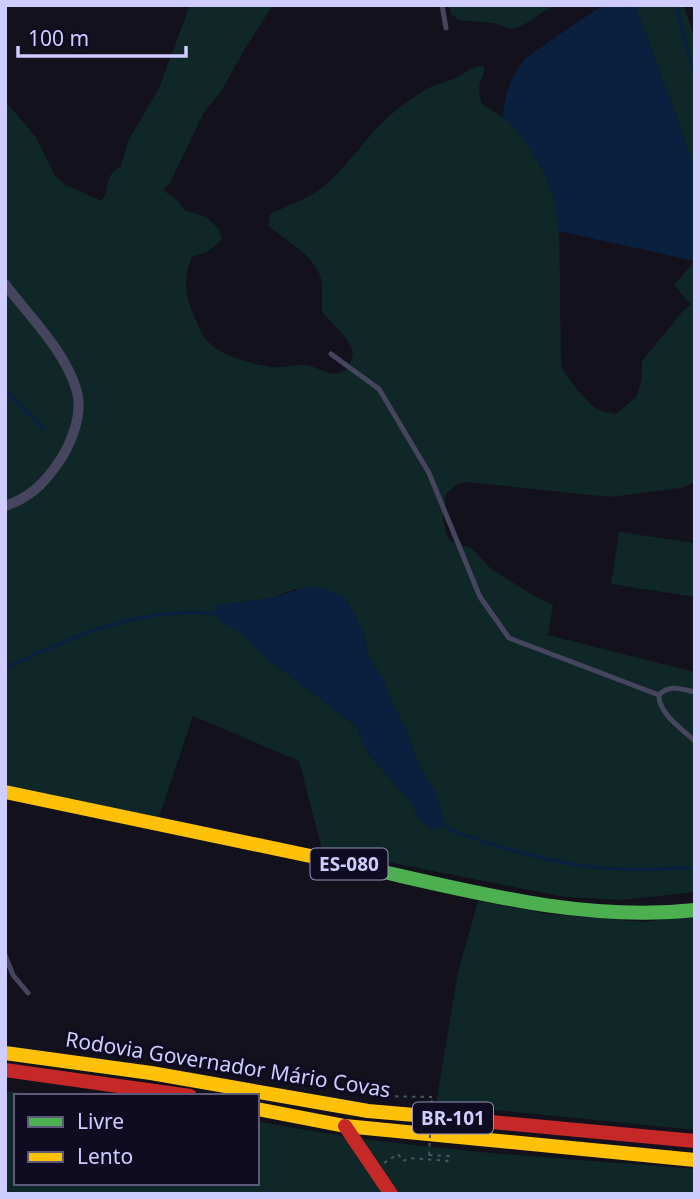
<svg xmlns="http://www.w3.org/2000/svg" width="700" height="1199" font-family="'Noto Sans',sans-serif">
<style>
.green{fill:#0f2727;fill-rule:evenodd}
.water{fill:#0a203f}
.lines{fill:none;stroke-linecap:round;stroke-linejoin:round}
.stream{stroke:#0a203f;stroke-width:3.5}
.path{stroke:#475764;stroke-width:2;stroke-dasharray:3.5 5;stroke-linecap:butt}
.lane{stroke:#45455d;stroke-width:5}
.street{stroke:#45455d;stroke-width:10}
.fast{stroke:#4caf50;stroke-width:14}
.slow{stroke:#ffc107;stroke-width:14}
.jam{stroke:#c62828;stroke-width:14}
.path-bridge{stroke:#475764;stroke-width:2;stroke-dasharray:3.5 5;stroke-linecap:butt}
.labels{text-anchor:middle;stroke-width:6;stroke-linejoin:round;paint-order:stroke}
.shield{fill:#0f0c21;stroke:#9592bc;stroke-width:2}
.shield-label{font-size:19px;font-weight:bold;fill:#cfccff}
.street-label{font-size:21px;fill:#cfccff;stroke:#0f0c21}
</style>
<rect width="100%" height="100%" fill="#12111c"/>
<path class="green" d="M190,5H273L244,50L222,90L203,114L170,183L163,190L178,201L184,210L206,217L219,229L222,239L209,251L192,257C183,276 185,295 193,314C197,321 200,332 205,338C218,356 252,364 273,367C285,368 298,363 310,366C320,368 329,376 340,373C350,371 351,360 353,352L347,339L322,312C321,302 323,289 321,279C315,255 285,241 268,225L270,214C286,206 310,198 323,187C347,167 363,141 385,120C398,108 413,97 429,88C438,83 450,81 459,76C468,71 471,66 483,66L485,70C479,86 477,86 482,104L510,122L528,145L545,175L559,212L561,366C566,377 588,404 599,410C603,412 611,413 616,414L637,396L641,380L642,361L682,312L691,305L674,285L695,261V482L681,488L610,497L466,482L457,484L446,494L443,519L447,537L452,542L472,548L490,568L529,593L553,605L548,635L695,672V892L623,900L565,897L322,849L299,761L193,716L159,817L5,786V101L36,137L54,174L64,184L101,201C112,188 102,177 121,166L128,141L159,88ZM295,589L346,599L363,631L369,657L382,677L392,703L407,731L419,766L434,789L437,829H431L419,819L411,802L369,755L356,726L265,657L244,635L225,623L218,605L272,598Z
M449,5H554L522,26L511,29L493,23L459,20L451,14Z
M635,5H684L695,41V167Z
M619,532L695,543V597L611,584Z
M478,901L548,914L646,922L695,914V1130L436,1104L458,972Z
M5,1091L53,1096H16V1183H257V1121C401,1150 549,1157 695,1169V1194H5Z"/>
<path class="water" d="M603,5H635L695,167V261L558,231C559,189 535,154 510,122L503,119C503,96 512,73 528,56Z
M311,586L326,589L346,599L363,631L369,657L382,677L392,703L407,731L419,766L434,789L443,815V824L437,829H431L419,819L411,802L369,755L356,726L265,657L244,635L218,619L213,612L217,605L272,598Z"/>
<g class="lines">
<path class="stream" d="M676,5L695,77
M5,391L44,429
M5,668C72,637 141,605 217,614
M439,821C451,834 472,837 488,843C564,867 615,874 695,867"/>
<path class="path" d="M378,1096L432,1097
M384,1163L398,1154L403,1161L409,1158L449,1161V1156L429,1155"/>
<path class="lane" d="M442,5L446,28
M331,354L379,389L429,473L480,597L509,638L659,695
M695,692C681,689 669,684 659,695C658,713 682,729 695,741
M5,955L13,975L28,993"/>
<path class="street" d="M5,284C29,316 67,353 77,392C83,414 71,445 58,463C44,484 29,498 5,506"/>
<path class="fast" d="M339,862C456,887 574,923 695,910"/>
<path class="slow" d="M5,792L339,862
M5,1053L151,1073L368,1111L438,1117
M257,1109L345,1126L695,1160"/>
<path class="jam" d="M5,1070L190,1096
M438,1117L695,1141
M345,1126L391,1194"/>
<path class="path-bridge" d="M429,1155L432,1097"/>
</g>
<g class="labels">
<g class="shield">
<rect x="310.5" y="848.5" width="77" height="31" rx="5"/>
<rect x="413" y="1102.5" width="80" height="31" rx="5"/>
</g>
<g class="shield-label">
<text x="349" y="871">ES-080</text>
<text x="453" y="1125">BR-101</text>
</g>
<g class="street-label">
<text transform="translate(228 1065) rotate(9)" y="7">Rodovia Governador Mário Covas</text>
</g>
</g>
<rect width="700" height="1199" fill="none" stroke="#cfccff" stroke-width="14"/>
<rect x="14" y="1094" width="245" height="91" fill="#0f0c21" stroke="#5c597a" stroke-width="2"/>
<rect x="28" y="1117" width="35" height="10" fill="#4caf50" stroke="#5c597a" stroke-width="2"/>
<text x="77" y="1129" font-size="21" fill="#cfccff">Livre</text>
<rect x="28" y="1152" width="35" height="10" fill="#ffc107" stroke="#5c597a" stroke-width="2"/>
<text x="77" y="1164" font-size="21" fill="#cfccff">Lento</text>
<path d="M18 46v10h168v-10" fill="none" stroke="#cfccff" stroke-width="3.5"/>
<text x="28" y="46" font-size="21" fill="#cfccff" stroke="#0f0c21" stroke-width="5" paint-order="stroke">100 m</text>
</svg>
